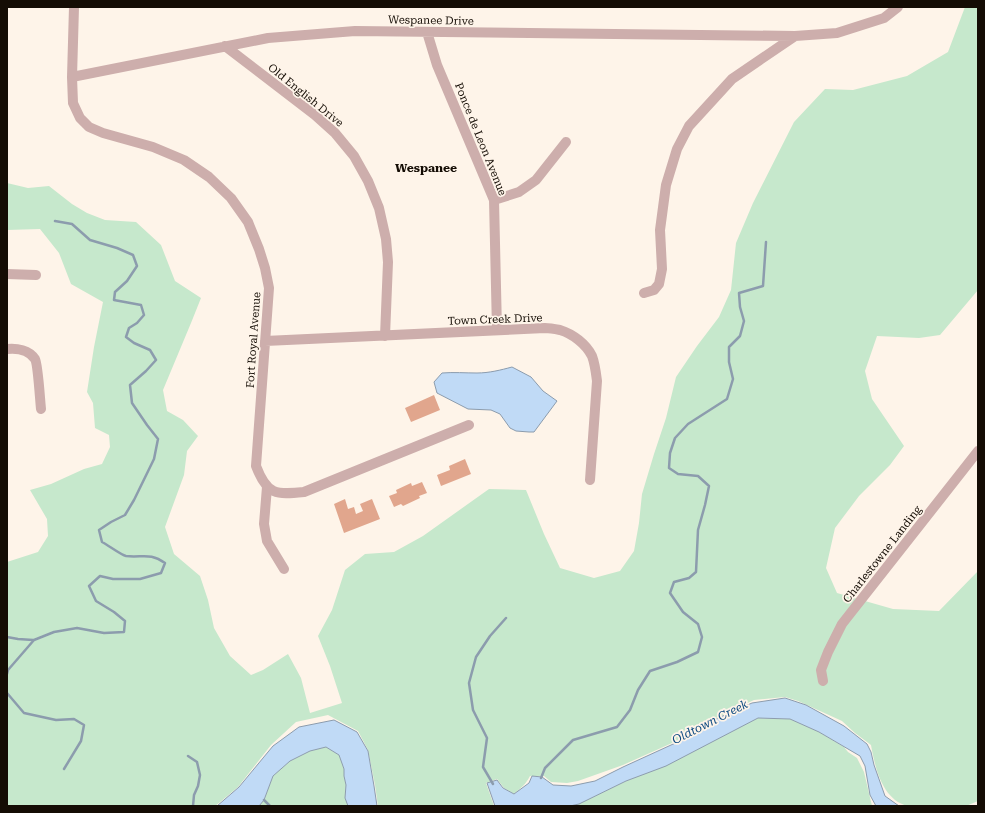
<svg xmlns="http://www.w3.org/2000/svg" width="985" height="813" font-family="'Roboto Serif',serif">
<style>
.green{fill:#c6e8cc}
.water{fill:#c0daf6;stroke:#8c9cad}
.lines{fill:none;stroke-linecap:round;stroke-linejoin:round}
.stream{stroke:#8c9cad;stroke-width:2.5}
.building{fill:#e1a68d}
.minor{stroke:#cdaeac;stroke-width:10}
.labels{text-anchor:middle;stroke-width:3.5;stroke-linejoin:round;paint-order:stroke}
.street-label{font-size:11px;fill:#140c04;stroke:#fef4e9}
.neighbourhood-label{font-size:12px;font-weight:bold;fill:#140c04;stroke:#fef4e9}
.water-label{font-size:12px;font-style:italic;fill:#0d4b82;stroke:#fef4e9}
</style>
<rect width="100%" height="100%" fill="#fef4e9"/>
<path class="green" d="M965,7H978V290L940,335L919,338L877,336L865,371L872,399L904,446L890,465L859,496L835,528L826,568L837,593L893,609L939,611L978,571V801L966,806H908C882,800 875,767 871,745L855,733L842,721L798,701L785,697L754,700L718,717L681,739L623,765L578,781L567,783L551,782L544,776H530C526,784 521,788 514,794L504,788L497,779L486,783L494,806H378L375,785L368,750L358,731L328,715L296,722L271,745L238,787L219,803L215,806H7V562L38,552L48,536L47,519L30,490L51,484L84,469L102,464L110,447L109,435L95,428L93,403L87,392L94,347L103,302L71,284L59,253L40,229L7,230V183L28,188L49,186L72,204L87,213L105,220L136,222L161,245L175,281L201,298L191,323L163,390L167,411L183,420L198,436L187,451L184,475L165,527L174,554L200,576L208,600L214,628L230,656L251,675L263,670L288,654L301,678L310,713L342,703L330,666L318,636L332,610L345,570L365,554L394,552L423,536L489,489L526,490L544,534L560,568L594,578L620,571L634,551L639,523L642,494L654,454L666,418L676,377L697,346L719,317L731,290L736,243L753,203L794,122L825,89L853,90L907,76L948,52Z
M758,718L790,719L819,732L844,747L848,752L857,758L864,772L872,806H570L579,804L626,781L657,769Z
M326,747L339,755L344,769V776L346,785L345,798L348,806H259L264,800L273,776L290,761L310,751Z"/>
<path class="water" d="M512,367L531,377L543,391L557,401L534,432H529L516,431L510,428L500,414L491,410L468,409L437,393L434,382L442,373C454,372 465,373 477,373C489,373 501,370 512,367Z
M785,698L806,705L844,726L867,744L871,752L874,765L885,796L899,806H876L870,795L865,766L860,756L819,732L790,719L758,718L666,766L626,781L579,804L570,806H495L487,783L497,780L503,788L514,794L529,783L532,776L542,777L553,785L571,786L595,781L623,767L682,740L718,718L752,703Z
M334,720L357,732L368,751L374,786L377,806H348L345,798L346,785L344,776V769L339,755L326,747L310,751L290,761L273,776L264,800L259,806H217L239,787L273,746L299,727Z"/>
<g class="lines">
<path class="stream" d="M7,637L18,639L33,640
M7,674L8,670L34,640L54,632L77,628L104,633L124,632L125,621L114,612L96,601L89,586L100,576L113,579H140L161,573L165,563C150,552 142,558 126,556C121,555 108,545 102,542L99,530L111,522L125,515L134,500L154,459L158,439L147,425L132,403L130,385L146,371L156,360L150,350L134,343L126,337L129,328L137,323L144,315L141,305L114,300L115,292L127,281L137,266L133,255L117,248L90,240L72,224L55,221
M7,693L24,713L56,720L74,719L84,725L81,741L64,769
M188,756L197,762L200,775L198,786L194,795L193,806
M541,778L545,768L573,740L617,727L630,710L638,690L650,671L677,662L698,652L702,637L698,624L683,612L670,593L674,582L689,578L696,572L698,530L705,505L709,486L698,476L678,474L669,468L670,453L675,438L688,424L727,399L733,379L729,362V347L740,336L744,321L740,307L739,293L763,286L766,242
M493,784L483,767L487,738L473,710L469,683L476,657L490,636L506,618
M264,800L270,806"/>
</g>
<path class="building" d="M434,395L440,410L411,422L405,408Z
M465,459L471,474L441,486L437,475L450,470L449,466Z
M422,482L427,493L419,496L420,498L403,506L401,504L394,507L389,496L397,493L396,490L411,483L412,486Z
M345,499L348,509L354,507L356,514L363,511L360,504L372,499L380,519L344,533L334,504Z"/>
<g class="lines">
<path class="minor" d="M74,7L72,77L73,103L80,118L89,127L103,133L153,147L184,160L209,177L231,198L248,222L259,249L265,268L269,288L256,466C267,495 276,495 304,492L469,425
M427,32L437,65L494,200L497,330
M225,46L315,115L335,133L354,156L368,181L379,208L386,239L388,262L385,336
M72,77L268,38L355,31L795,36
M494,200L519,192L536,180L566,142
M7,274L36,275
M644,293L654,290L659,284L662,269L660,230L666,185L677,149L689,126L732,79L795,36L837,33L884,18L898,7
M265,341L545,328C550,328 555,329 560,330C573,334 586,344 592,356C595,364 596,373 597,381L590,480
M7,349C17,348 29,350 35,359C38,364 40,400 41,409
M267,487L264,524L267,541L284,569
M823,681L821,670L828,652L842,624L978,451"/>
</g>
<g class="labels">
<g class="street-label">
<text transform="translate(431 20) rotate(1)" y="4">Wespanee Drive</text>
<text transform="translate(306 95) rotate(39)" y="4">Old English Drive</text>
<text transform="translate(481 139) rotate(68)" y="4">Ponce de Leon Avenue</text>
<text transform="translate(495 319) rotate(-2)" y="4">Town Creek Drive</text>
<text transform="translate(253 340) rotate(-86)" y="4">Fort Royal Avenue</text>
<text transform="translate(882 554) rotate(-52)" y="4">Charlestowne Landing</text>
</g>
<g class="neighbourhood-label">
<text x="426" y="172">Wespanee</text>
</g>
<g class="water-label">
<text transform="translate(710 722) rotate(-27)" y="4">Oldtown Creek</text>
</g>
</g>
<rect width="985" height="813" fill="none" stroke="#140c04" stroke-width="16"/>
</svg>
